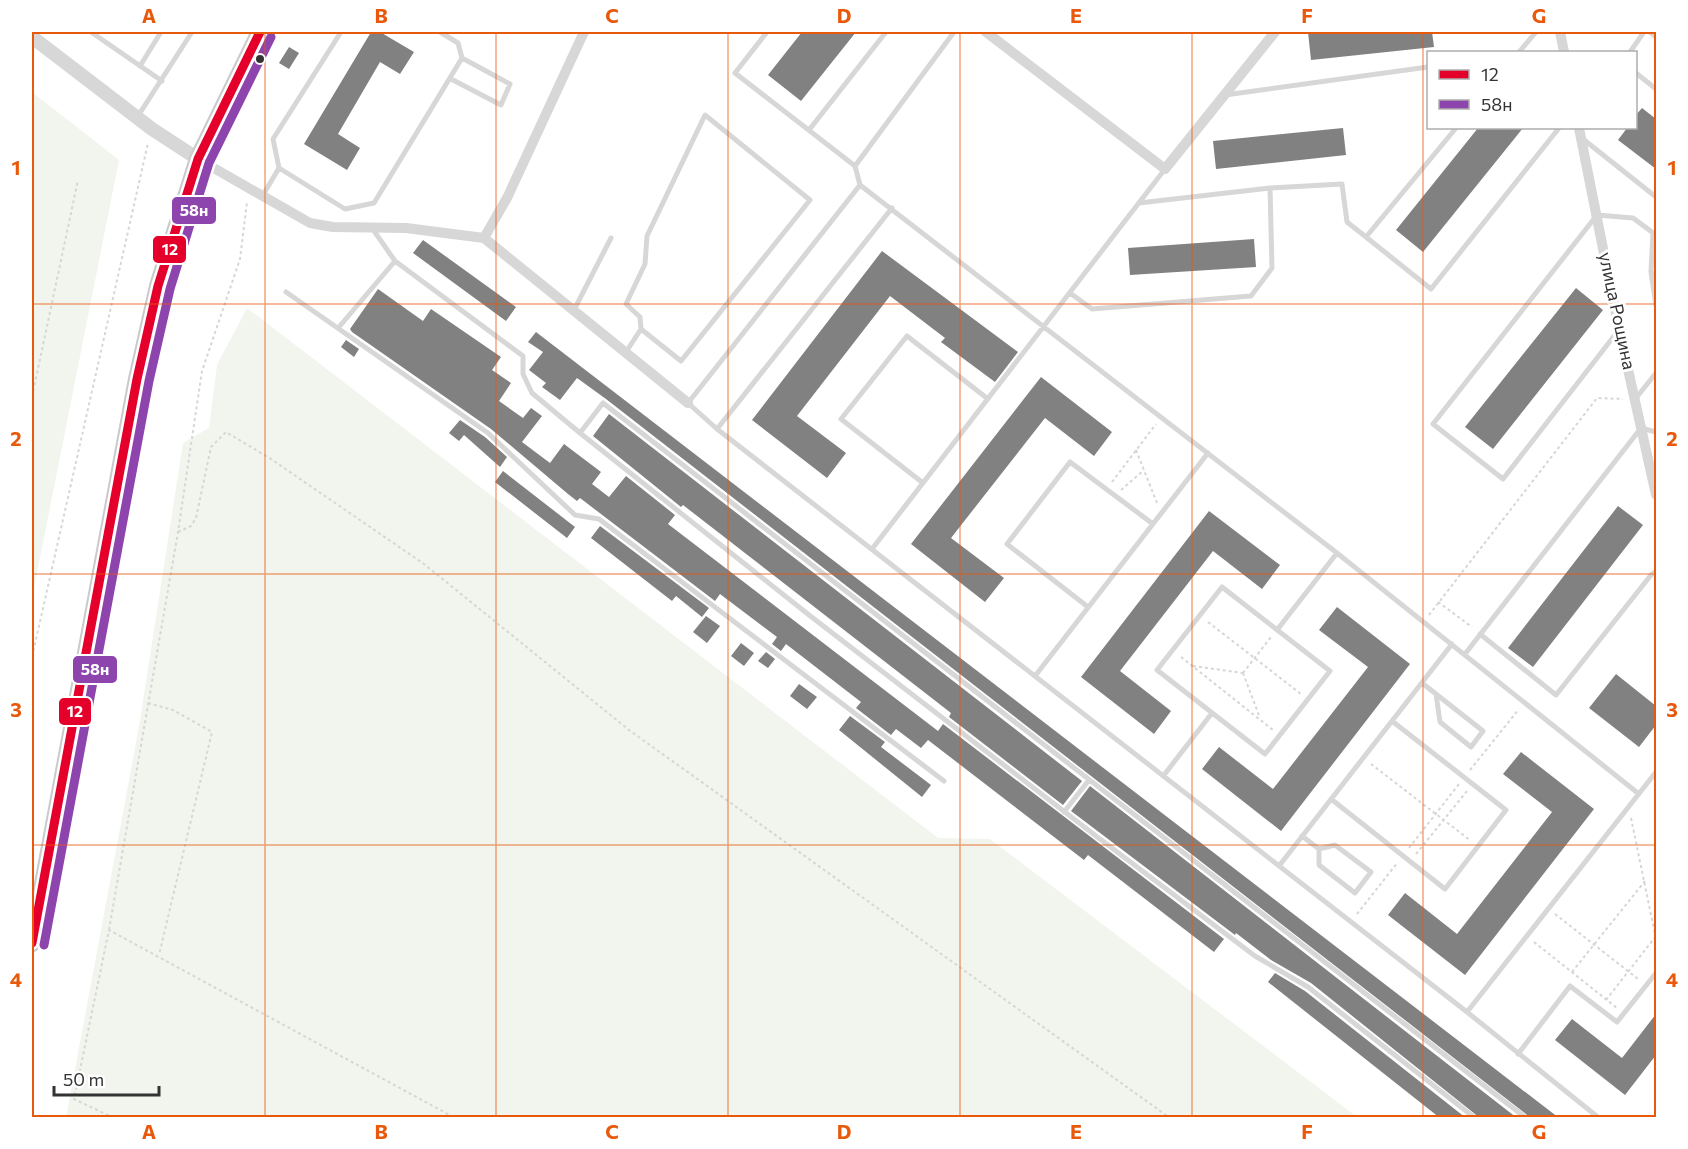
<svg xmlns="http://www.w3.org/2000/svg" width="1688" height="1149" font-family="Commissioner,sans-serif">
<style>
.green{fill:#f1f5ed}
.building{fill:#818181}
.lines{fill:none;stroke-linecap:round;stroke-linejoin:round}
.path{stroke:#d6d6d6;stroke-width:2;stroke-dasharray:3 3;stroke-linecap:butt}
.service{stroke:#d7d7d7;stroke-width:5}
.minor{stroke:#d7d7d7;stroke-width:10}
.tertiary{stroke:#d7d7d7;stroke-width:14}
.primary{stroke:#cacaca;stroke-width:18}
.bus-1-casing{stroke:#fff;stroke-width:14}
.bus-2-casing{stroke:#fff;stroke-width:14}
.bus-1{stroke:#e4002b;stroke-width:9}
.bus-2{stroke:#8e44ad;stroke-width:9}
.grid{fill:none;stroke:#e8590c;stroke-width:1.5;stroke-opacity:0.55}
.bus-dot{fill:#333;stroke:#fff;stroke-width:2}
.labels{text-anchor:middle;stroke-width:6;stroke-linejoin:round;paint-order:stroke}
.street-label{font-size:18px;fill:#333;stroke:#fff}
.line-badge{stroke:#fff;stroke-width:2}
.badge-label{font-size:16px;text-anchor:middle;font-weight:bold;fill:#fff}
.neatline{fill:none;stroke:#e8590c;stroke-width:2}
.grid-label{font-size:20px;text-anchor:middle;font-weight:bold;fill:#e8590c}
</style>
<rect width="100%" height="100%" fill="#fff"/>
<path class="green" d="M32,92L119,160L32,598Z
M247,308L938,838L990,839L1357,1117H66L139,727L183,443L209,428L217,365Z"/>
<path class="building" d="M371,32H380L414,52L400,74L380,62L338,134L360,148L347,170L304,144Z
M802,32H856L801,101L768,75Z
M1308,32H1432L1434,47L1311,60Z
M289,47L299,53L289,69L279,63Z
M1642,108L1656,119V169L1618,140L1627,128H1635V116Z
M1343,128L1346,155L1216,169L1213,141Z
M1478,128H1523L1423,252L1396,230Z
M1254,239L1256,267L1130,275L1128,248Z
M423,240L516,307L506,321L413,253Z
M882,251L1018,352L995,382L941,342L945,338L890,296L797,416L846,453L827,478L752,420Z
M1576,288L1603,310L1493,449L1465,427Z
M378,289L423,321L431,309L501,357L492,370L511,383L499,401L523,418L531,408L542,416L522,442L550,463L564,444L601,472L592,484L609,497L626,476L675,515L668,524L938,731L943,724L1224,939L1214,952L1088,855L1084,860L928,740L921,748L896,729L891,735L856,708L861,702L786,644L781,651L772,644L777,637L720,594L715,601L580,498L577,501L568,494L491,429L352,332L350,329Z
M536,332L1559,1118H1531L606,399L577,378L560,400L542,387L546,383L529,370L543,352L528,342Z
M346,340L359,349L354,357L341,347Z
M1041,377L1112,432L1094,456L1045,418L951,538L1004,578L985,602L911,544Z
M609,414L1082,781L1063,805L949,717L951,713L683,505L681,507L593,436Z
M460,420L485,437L507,457L500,467L464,435L459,441L449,433Z
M503,471L575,527L567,538L495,482Z
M1618,506L1643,525L1533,667L1508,648Z
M1209,511L1280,565L1262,589L1213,551L1120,671L1171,711L1154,734L1081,677Z
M600,526L709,608L702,617L676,596L672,601L591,538Z
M1337,607L1410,664L1281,831L1202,769L1219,747L1273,789L1368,667L1319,630Z
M706,616L720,626L707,643L693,632Z
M741,643L754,653L744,666L731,656Z
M766,652L775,659L768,668L758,661Z
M1616,674L1656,706V725L1639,747L1589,708Z
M799,684L817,697L807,709L790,696Z
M850,716L885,742L881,747L931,785L922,797L839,730Z
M1521,752L1594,809L1465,975L1388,915L1405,893L1457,934L1552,812L1503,774Z
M1090,786L1517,1118H1480L1311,983L1271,960L1236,933L1235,935L1071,811Z
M1275,973L1305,991L1466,1118H1440L1268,982Z
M1656,1014V1055L1625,1095L1555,1040L1572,1019L1622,1058Z"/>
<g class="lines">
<path class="path" d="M32,397L78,180
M1136,450L1157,503
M1112,482L1156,424
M1121,490L1144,470
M178,532L191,526L196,518L211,447L226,432L271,459L424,564L629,730L1170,1118
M1438,602L1472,627
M1429,615L1597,398L1623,399
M1208,622L1301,694
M32,657L148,143
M1181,657L1273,730
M1193,666L1243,673
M1243,673L1271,637
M1243,673L1260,718
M148,703L173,710L212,732L159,955
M1371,764L1471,841
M1470,770L1519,709
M1631,818L1656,939
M1409,848L1459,784
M1416,854L1467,791
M1357,914L1398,862
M1555,914L1638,979
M109,930L178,532L202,371L240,259L247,202
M1534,942L1617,1008
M1572,972L1645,881
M1606,1000L1656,936
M114,1118L74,1099L109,930L455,1118"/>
<path class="service" d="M91,32L162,81
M341,32L273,139L279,168L345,209L374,203L462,58L458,43L440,32
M767,32L735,73L855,166
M954,32L855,166L860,185L1337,553L1639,794
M1650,32L1656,37
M1519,52L1536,32
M1630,52L1644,32
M140,66L161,32
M1636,73L1656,89
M451,79L501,105L510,84L462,58
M1225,95L1428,67
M138,116L192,32
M1456,128L1366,237L1431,289L1559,128
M809,130L886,32
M1583,139L1656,197
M860,185L688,403L717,429L1467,1012L1599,1118
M263,195L279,168
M1139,203L1270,188L1342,184L1347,222L1366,237
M372,228L395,261L523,356V374L532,393L580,433L809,615L1096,836L1255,956L1308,987L1475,1118
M1653,233L1651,272L1656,276
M1651,272L1656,306
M286,292L488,433L575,515L599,519L944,781
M1070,293L1092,309L1251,296L1272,268L1270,188
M574,310L611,238
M339,327L395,261
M1618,331L1503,479L1433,424L1597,215L1633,218L1656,235
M626,352L641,329L640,317L626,304L645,264L647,236L705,115L810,200L681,361L641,329
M1636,398L1656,373
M717,429L892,208
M580,433L603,403L1526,1118
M923,483L841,419L907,336L988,399
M872,549L1165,169
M1222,587L1330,671L1265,754L1157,670Z
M1088,607L1007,544L1070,462L1153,524
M1277,630L1337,553
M1480,634L1556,695L1651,575L1656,571
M1465,654L1641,428L1656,432
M1035,676L1208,453
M1422,683L1483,731L1471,747L1440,722L1436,694
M1164,775L1212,713
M1331,799L1445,889L1506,810L1392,721
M1064,812L1089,780
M1302,836L1319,849V865L1355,893L1371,872L1335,845L1319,849
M1279,866L1452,644
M1467,1012L1656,772
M1518,1054L1570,986L1617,1022L1656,973"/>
<path class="minor" d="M986,32L1165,169L1275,32
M1560,32L1564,52
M1579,128L1619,329L1656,495
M198,159L310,223L333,227L406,228L484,238L688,403
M484,238L507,198L584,32"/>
<path class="tertiary" d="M32,37L152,129L198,159"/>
<path class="primary" d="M32,943L137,379L158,286L198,159L260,32"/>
<g class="bus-1-casing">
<path id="bus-1" d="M32,943L137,379L158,286L198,159L260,32"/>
</g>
<g class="bus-2-casing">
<path id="bus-2" d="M44,945L149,381L170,289L209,163L271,37"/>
</g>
<use href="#bus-1" class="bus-1"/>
<use href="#bus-2" class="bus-2"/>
</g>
<path class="grid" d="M265,32V1118M496,32V1118M728,32V1118M960,32V1118M1192,32V1118M1423,32V1118M32,304H1656M32,574H1656M32,845H1656"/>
<circle class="bus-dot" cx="260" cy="59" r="5"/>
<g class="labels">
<g class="street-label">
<text transform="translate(1617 311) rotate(78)" y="6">улица Рощина</text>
</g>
</g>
<g class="line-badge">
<rect x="171" y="196" width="46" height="29" rx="6" fill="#8e44ad"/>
<rect x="152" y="235" width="35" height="29" rx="6" fill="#e4002b"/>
<rect x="72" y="655" width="46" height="29" rx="6" fill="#8e44ad"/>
<rect x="58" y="697" width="34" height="29" rx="6" fill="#e4002b"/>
</g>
<g class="badge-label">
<text x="194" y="216">58н</text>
<text x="170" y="255">12</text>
<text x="95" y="675">58н</text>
<text x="75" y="717">12</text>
</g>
<rect width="1688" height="1149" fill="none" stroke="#ffffff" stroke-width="66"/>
<rect x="1427" y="51" width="210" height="78" fill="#ffffff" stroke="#adadad" stroke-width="1.5"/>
<rect x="1439" y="70" width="30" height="9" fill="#e4002b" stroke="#adadad" stroke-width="1.5"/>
<text x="1481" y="81" font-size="18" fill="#333333">12</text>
<rect x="1439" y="100" width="30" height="9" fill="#8e44ad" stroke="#adadad" stroke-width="1.5"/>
<text x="1481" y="111" font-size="18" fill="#333333">58н</text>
<path d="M54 1086v9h105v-9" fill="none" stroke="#333333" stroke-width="3"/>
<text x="63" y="1086" font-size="18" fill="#333333" stroke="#ffffff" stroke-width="4.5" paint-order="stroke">50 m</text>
<rect x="33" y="33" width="1622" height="1083" class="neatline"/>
<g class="grid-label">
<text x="149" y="23">A</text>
<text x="381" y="23">B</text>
<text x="612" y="23">C</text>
<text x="844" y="23">D</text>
<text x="1076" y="23">E</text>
<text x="1307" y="23">F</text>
<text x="1539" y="23">G</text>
<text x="16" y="175">1</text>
<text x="1672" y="175">1</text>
<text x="16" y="446">2</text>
<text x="1672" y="446">2</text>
<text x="16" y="717">3</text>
<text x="1672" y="717">3</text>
<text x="16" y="987">4</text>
<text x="1672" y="987">4</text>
<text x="149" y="1139">A</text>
<text x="381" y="1139">B</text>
<text x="612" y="1139">C</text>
<text x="844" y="1139">D</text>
<text x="1076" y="1139">E</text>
<text x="1307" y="1139">F</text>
<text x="1539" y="1139">G</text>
</g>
</svg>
